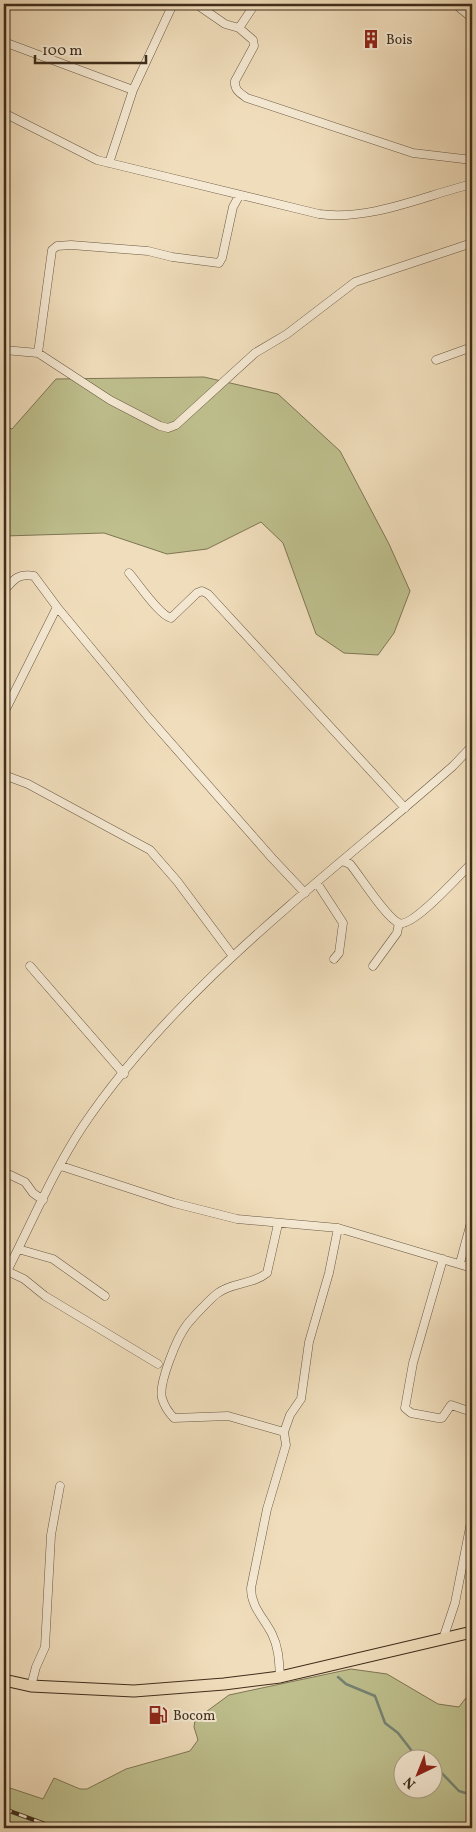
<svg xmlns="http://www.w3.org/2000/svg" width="476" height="1832" font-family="Vollkorn,serif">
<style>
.green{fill:#bebf8d;stroke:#7e7654;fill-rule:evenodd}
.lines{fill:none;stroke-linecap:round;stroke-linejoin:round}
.stream{stroke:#768374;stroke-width:2.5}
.minor-casing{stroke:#6b5943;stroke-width:9}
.highway-casing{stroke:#3f2d1b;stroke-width:13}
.minor{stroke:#f5e9d3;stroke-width:8}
.highway{stroke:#f0ddbb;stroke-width:11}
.rail-casing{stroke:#3f2d1b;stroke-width:4.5}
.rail{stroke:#f5e9d3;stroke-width:2.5;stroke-dasharray:8;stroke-linecap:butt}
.labels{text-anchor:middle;stroke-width:4;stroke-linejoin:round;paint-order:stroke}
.poi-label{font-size:14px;fill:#3f2d1b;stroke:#f5e9d3;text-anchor:start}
</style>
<rect width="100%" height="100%" fill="#f0ddbb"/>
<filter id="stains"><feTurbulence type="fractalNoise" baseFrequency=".004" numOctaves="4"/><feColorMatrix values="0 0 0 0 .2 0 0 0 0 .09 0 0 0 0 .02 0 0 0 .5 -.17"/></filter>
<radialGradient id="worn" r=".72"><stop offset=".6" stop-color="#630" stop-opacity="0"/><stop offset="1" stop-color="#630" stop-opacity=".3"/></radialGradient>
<path class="green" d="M204,377L278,394L340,451L389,544L410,591L394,633L378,655L344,653L316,634L283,543L261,522L207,549L167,554L104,533L4,536V426L12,429L56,379Z
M351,1669L387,1674L438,1704L459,1707L472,1690V1828H4V1786L43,1799L54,1778L80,1789H87L126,1769L190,1751L198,1740L194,1727L195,1720L229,1695ZM404,1760H434V1790H404Z"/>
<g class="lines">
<path class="stream" d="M338,1677L346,1684L375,1696L385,1723L398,1733L415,1755L421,1760
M434,1765L459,1791L472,1795"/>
<g class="minor-casing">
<path id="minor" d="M196,4L225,24L239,28L253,40L254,46L235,81C234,90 240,93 247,98L413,153L472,160
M455,4L472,18
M239,28L255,4
M4,42L133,90
M4,113L97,160L319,214C371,221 423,196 472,184
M109,163L133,90L173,4
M4,350L38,353L110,400L160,426L168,428L176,425L255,353L287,334L355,282L472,243
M38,353L52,250L57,246L71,245L148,251L172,257L219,263L222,258L233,207L239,196
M436,360L472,347
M129,573C138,583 159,615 171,618L197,593L202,591L208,594L405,808
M4,591C14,579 18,573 34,576L57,607L149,718L272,858L305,893
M4,713L57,607
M4,775L28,784L150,850L177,881L233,956
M342,861L350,864C360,876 387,919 399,923C413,928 461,873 472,863
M317,883L343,923L339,953L334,959
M30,966L124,1074
M373,966L397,933L399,923
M61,1166L174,1203L237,1219L338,1228L472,1268
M4,1172L25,1182L33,1193L43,1200
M278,1224L267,1273C252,1285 232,1282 218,1293C213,1296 190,1320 186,1326C177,1338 158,1384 162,1398C164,1405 169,1413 174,1418L228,1416L284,1432
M18,1249L53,1259L105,1296
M443,1259L413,1363L405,1408L411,1413L438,1418H442L451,1405L472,1412
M460,1263L472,1219
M7,1271L24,1279L45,1296L158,1364
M4,1277C30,1227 52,1173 83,1126C178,985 326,878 453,766L472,746
M443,1639L455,1603L472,1517
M280,1677C279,1662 279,1648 272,1634C264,1618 251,1607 251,1588L267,1509L286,1445L284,1432L290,1415L301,1399L309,1342L329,1273L338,1228
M31,1686L36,1667L45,1647L51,1535L60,1486"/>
</g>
<g class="highway-casing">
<path id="highway" d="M4,1680L31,1686L134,1691L224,1684L280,1677L472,1632"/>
</g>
<use href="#minor" class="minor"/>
<use href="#highway" class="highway"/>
<g class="rail-casing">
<path id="rail" d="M4,1809L56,1828"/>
</g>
<use href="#rail" class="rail"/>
</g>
<defs>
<g id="building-bare" transform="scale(1.5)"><path d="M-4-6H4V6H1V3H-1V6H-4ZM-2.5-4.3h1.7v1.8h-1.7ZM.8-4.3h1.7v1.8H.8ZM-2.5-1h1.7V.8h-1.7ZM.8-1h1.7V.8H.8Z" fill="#8f2418" stroke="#f5e9d3" stroke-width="2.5" paint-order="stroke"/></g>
<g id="fuel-bare" transform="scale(1.5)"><path d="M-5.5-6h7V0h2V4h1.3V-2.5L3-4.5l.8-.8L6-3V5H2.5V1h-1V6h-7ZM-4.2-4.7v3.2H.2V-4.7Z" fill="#8f2418" stroke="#f5e9d3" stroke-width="2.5" paint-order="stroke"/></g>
</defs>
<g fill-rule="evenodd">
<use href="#building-bare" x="371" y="39"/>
<use href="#fuel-bare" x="158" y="1715"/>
</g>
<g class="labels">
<g class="poi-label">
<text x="386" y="44">Bois</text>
<text x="173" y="1720">Bocom</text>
</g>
</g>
<rect width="476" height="1832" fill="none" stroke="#f0ddbb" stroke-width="20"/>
<rect x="5" y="5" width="466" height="1822" fill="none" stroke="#3f2d1b" stroke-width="2.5"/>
<rect x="10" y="10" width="456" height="1812" fill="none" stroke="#3f2d1b"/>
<g transform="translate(418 1774) rotate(223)"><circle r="24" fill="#f5e9d3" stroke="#ac9e89"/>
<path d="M0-4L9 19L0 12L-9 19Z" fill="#8f2418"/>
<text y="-8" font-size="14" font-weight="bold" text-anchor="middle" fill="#3f2d1b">N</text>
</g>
<path d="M35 55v8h111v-8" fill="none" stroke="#3f2d1b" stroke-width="2.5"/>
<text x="42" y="55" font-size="15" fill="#3f2d1b" stroke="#f5e9d3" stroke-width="4" paint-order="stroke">100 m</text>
<rect width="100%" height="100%" filter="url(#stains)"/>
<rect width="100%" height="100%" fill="url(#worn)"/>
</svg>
